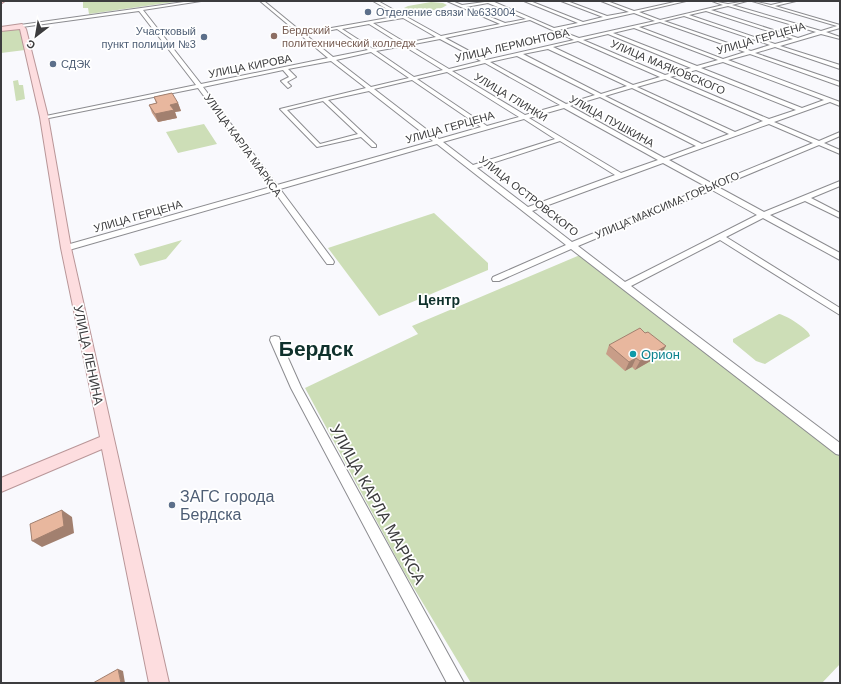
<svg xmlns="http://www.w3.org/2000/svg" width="841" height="684" font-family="Arial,sans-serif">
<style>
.green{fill:#cddeb7}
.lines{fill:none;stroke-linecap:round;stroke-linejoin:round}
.minor-casing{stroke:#8c8c90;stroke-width:2}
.major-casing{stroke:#b99698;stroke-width:2}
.highway-casing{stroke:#b99698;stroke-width:2}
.minor{fill:#fff;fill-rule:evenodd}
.major{fill:#fddddf;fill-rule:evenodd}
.highway{fill:#fcc6c9;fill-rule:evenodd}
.wall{fill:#c89d88}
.shaded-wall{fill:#a2806f}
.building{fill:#e8b79e;stroke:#a2806f}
.service-dot{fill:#5c6f8a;stroke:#fff;stroke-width:1.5}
.education-dot{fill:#8d6e63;stroke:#fff;stroke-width:1.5}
.culture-dot{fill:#0f9aa8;stroke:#fff;stroke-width:1.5}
.labels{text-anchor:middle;stroke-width:3.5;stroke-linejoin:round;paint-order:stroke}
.far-service-label{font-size:11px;fill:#4e5e75;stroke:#fff;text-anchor:start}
.far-education-label{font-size:11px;fill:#785e54;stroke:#fff;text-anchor:start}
.far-street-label{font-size:11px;fill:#3c3c3e;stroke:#fff}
.culture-label{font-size:13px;fill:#0d838f;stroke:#fff;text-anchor:start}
.street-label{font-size:13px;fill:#3c3c3e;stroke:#fff}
.neighbourhood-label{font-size:14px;font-weight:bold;fill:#0f312c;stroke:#fff}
.near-service-label{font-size:16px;fill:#4e5e75;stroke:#fff;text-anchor:start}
.near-street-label{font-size:16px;fill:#3c3c3e;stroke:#fff}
.town-label{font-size:21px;font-weight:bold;fill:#0f312c;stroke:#fff}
</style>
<rect width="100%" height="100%" fill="#f9f9fd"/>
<path class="green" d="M83,1H181L89,14L88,8H83Z
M431,2L443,3L447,5C440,11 410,15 404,8L408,6Z
M17,29L20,30L25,50L1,53V31Z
M18,80L19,85H23L25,99L16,101L13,81Z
M204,124L217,144L178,153L166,132Z
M434,213L488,263V270L379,316L328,248Z
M182,240L166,259L140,266L134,254Z
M580,255L840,456V664L822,683H471L403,570L305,388L418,334L412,326Z
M779,314C786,315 810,330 810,336L765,364L756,361L733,342V339Z"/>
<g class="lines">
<g class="minor-casing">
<path id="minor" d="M191,1H201L143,10L201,84L328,58L260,1H264L303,33L399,16L373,1H378L441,36L500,24L447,1H452L462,5L492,1L554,28L578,23L524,1H530L583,22L603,17L561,1H567L607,16L629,12L601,1H607L634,11L679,1H686L639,12L660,20L723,5L712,1L728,4L747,1L732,5L821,31L837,26L752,1L771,5L788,1H796L775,6L840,25V28L826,32L840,37V39L821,34L780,46L840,65V69L775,47L755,53L840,82V86L750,54L728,60L840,102V106L830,102L774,122L819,141L840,132V136L824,143L840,150V154L819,145L718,187L764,212L840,181V186L811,198L840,213V218L805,201L770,215L840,253V260L763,218L726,237L840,308V315L720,240L631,286L840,443V455L836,454L571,249L499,281H493L492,279L493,277L566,245L437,144L280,189L333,260L334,262L333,264H327L274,191L69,250H63L62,248L63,246L271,187L198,88L44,119L41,117L196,85L139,11L22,27L20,25ZM488,3L526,19L505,23L466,7ZM728,6L816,32L798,38L711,10ZM706,11L793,39L775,44L689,15ZM634,13L655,21L579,38L558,30ZM684,16L770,45L751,51L664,21ZM403,18L436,37L406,43L373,23ZM530,20L574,40L486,60L445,38ZM660,22L745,52L723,59L639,27ZM369,24L401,44L373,49L342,29ZM634,28L718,60L697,66L613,33ZM337,29L368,50L333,57L306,35ZM608,34L691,68L665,75L583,40ZM440,39L481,61L449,69L409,45ZM578,41L660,77L633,85L553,47ZM404,46L443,70L414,77L376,51ZM548,49L627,86L601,94L523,54ZM371,52L409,78L371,87L336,60ZM517,56L595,95L566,104L490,62ZM331,61L366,88L280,109L317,147L361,137L372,147H376V145L328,100L369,91L433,141L277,185L203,87L283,70L289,77L281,81L288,88L291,86L287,82L296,77L288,69ZM723,62L824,100L802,108L701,68ZM485,63L560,105L525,115L452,71ZM696,70L796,110L769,119L670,77ZM447,72L519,117L487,126L417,79ZM665,79L763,121L735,132L637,87ZM412,80L481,127L439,139L374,89ZM632,88L729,134L702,144L605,96ZM600,97L696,146L664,158L570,106ZM323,101L358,134L320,144L287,110ZM564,108L658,160L621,173L529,118ZM524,119L555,139L473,165L443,142ZM769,124L813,143L713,184L669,160ZM560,141L615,175L528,207L477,168ZM663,163L707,187L572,242L532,211ZM712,190L757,215L625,282L578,246Z
M275,336L279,337L280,340L301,387L464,683H447L291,388L270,340L271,337Z"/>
</g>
<g class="major-casing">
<path id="major" d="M22,24L26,29L48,117L71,248L169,683H149L102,449L1,492V478L100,437L61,248L40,117L20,29L1,31V27Z"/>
</g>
<g class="highway-casing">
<path id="highway" d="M1,1H5L2,3Z"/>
</g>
<use href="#minor" class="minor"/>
<use href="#major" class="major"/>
<use href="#highway" class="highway"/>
</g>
<path class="wall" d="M154,97L178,103L181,111L175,112L177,118L158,122L152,113L149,105L156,103Z
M609,345L661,355L635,370L632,367L625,371L606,354Z"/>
<path class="shaded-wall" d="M178,103L181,111L175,112L177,118L158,122L155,114L170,105Z
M666,346L661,355L635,370L640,361Z
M636,358L632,367L625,371L629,362Z
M62,510L72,517L74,533L42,547L32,541Z
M118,669L123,671L125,683H121Z"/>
<path class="building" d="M172,93L178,103L170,105L174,110L155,114L149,105L157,103L154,97Z
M640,328L645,333L648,332L666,346L640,361L636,358L629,362L609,345Z
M62,510L64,526L32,541L30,524Z
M118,669L121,683H93Z"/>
<g class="service-dot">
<circle cx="368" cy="12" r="4"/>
<circle cx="204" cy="37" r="4"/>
<circle cx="53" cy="64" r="4"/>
<circle cx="172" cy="505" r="4"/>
</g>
<circle class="education-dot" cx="274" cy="36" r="4"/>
<circle class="culture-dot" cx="633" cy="354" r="4"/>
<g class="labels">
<g class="far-service-label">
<text x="376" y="16">Отделение связи №633004</text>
<text x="196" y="35" text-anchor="end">Участковый<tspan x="196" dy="13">пункт полиции №3</tspan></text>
<text x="61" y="68">СДЭК</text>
</g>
<g class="far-education-label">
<text x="282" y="34">Бердский<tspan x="282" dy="13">политехнический колледж</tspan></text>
</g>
<g class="far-street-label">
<text transform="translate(761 38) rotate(-16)" y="4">УЛИЦА ГЕРЦЕНА</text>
<text transform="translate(512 45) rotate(-13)" y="4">УЛИЦА ЛЕРМОНТОВА</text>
<text transform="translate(250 66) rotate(-11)" y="4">УЛИЦА КИРОВА</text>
<text transform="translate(668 67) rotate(23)" y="4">УЛИЦА МАЯКОВСКОГО</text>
<text transform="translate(511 97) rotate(31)" y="4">УЛИЦА ГЛИНКИ</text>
<text transform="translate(612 121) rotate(29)" y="4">УЛИЦА ПУШКИНА</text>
<text transform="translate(450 127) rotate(-16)" y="4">УЛИЦА ГЕРЦЕНА</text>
<text transform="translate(243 145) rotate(54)" y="4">УЛИЦА КАРЛА МАРКСА</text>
<text transform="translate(529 196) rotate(38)" y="4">УЛИЦА ОСТРОВСКОГО</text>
<text transform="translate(667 205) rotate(-23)" y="4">УЛИЦА МАКСИМА ГОРЬКОГО</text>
<text transform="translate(138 216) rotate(-16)" y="4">УЛИЦА ГЕРЦЕНА</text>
</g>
<g class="culture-label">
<text x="641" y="359">Орион</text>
</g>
<g class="street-label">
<text transform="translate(89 355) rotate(78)" y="5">УЛИЦА ЛЕНИНА</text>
</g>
<g class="neighbourhood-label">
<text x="439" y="305">Центр</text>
</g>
<g class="near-service-label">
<text x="180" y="502">ЗАГС города<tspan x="180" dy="18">Бердска</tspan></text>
</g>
<g class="near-street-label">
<text transform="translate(378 504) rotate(61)" y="6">УЛИЦА КАРЛА МАРКСА</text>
</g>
<g class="town-label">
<text x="316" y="356">Бердск</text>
</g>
</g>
<rect width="841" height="684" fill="none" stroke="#3c3c3e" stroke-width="4"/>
<g transform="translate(36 36) rotate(211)" stroke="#ffffff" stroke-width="3" paint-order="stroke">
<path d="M0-3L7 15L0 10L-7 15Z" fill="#3c3c3e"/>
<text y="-6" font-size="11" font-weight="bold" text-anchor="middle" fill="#3c3c3e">С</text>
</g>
</svg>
